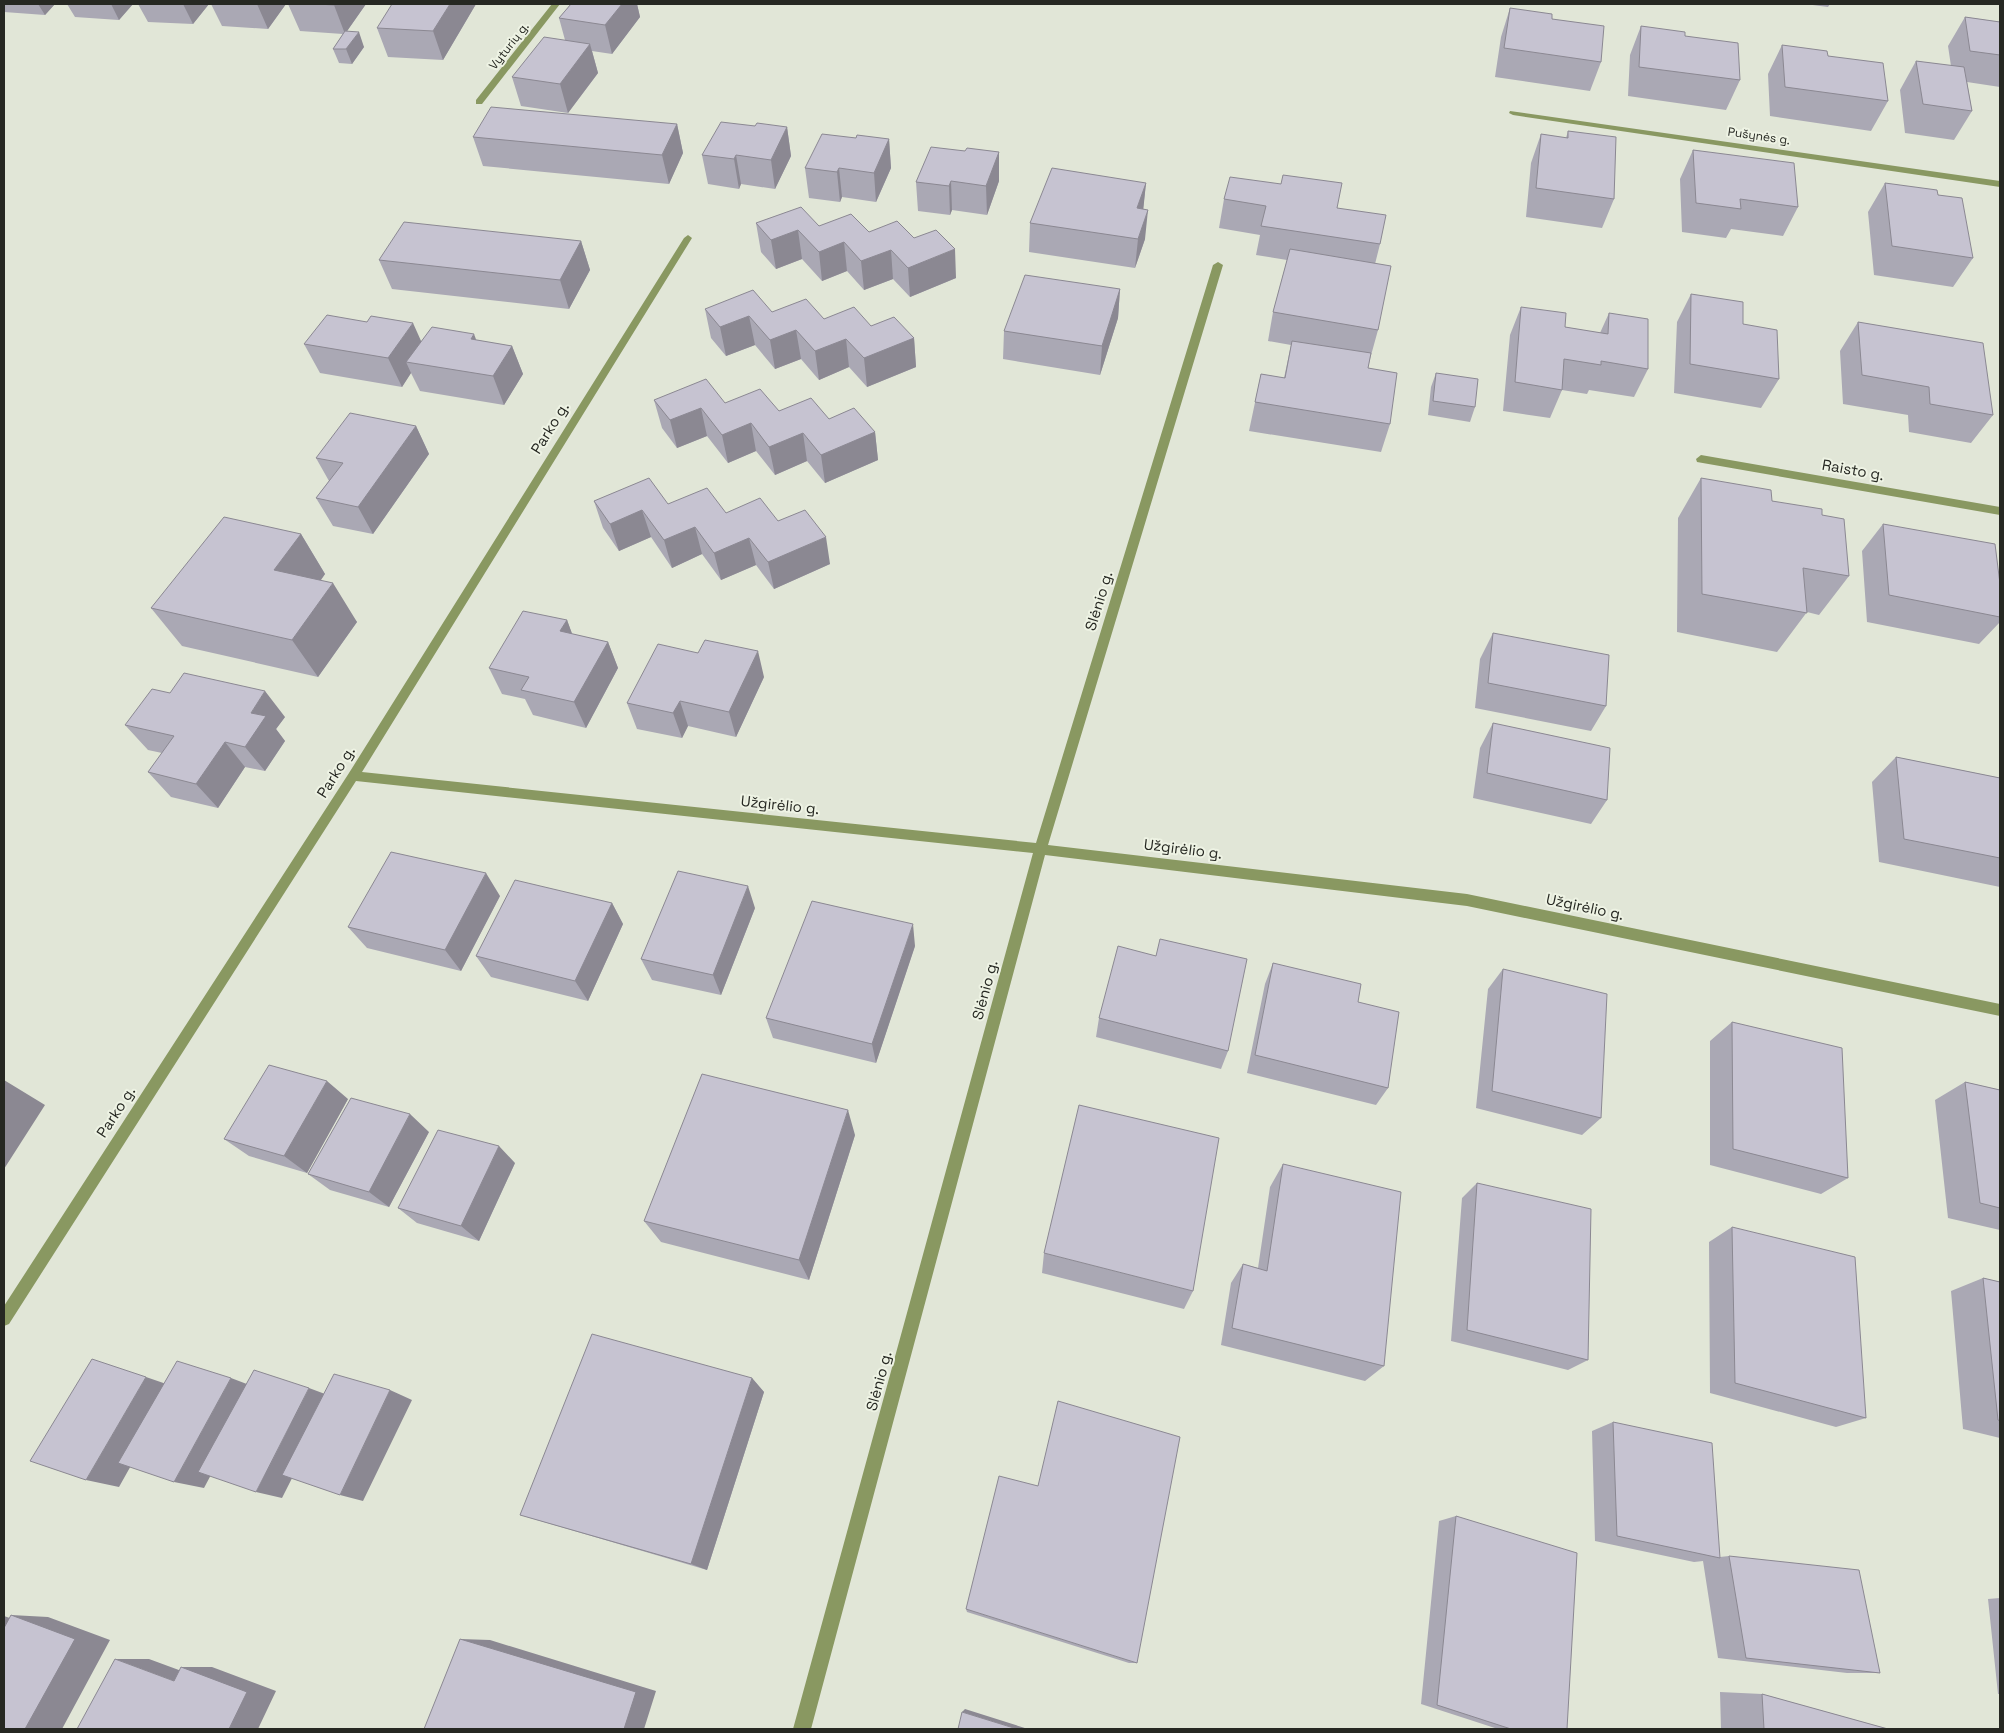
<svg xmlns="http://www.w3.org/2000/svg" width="2004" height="1733" font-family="'Space Grotesk',sans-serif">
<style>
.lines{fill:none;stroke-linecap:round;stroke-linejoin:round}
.minor{fill:#899861;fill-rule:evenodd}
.wall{fill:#aaa8b4}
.shaded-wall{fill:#8b8892}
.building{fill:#c6c3d1;stroke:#8b8892}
.labels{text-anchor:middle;stroke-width:4;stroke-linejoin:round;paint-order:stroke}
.far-street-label{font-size:12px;fill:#262822;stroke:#eef3e4}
.street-label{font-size:15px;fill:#262822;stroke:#eef3e4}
</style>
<rect width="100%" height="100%" fill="#e1e6d7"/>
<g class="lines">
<path class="minor" d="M552,4H560L482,104H476V100Z
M1510,111L2000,181V187L1513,115L1509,113Z
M688,235L692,238L362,772L1036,843L1213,265L1218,262L1223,265L1048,845L1467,894L2000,1004V1016L1467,906L1045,855L811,1729H793L1033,853L356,781L9,1324L4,1326V1306L349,773L684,238Z
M1701,455L2000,507V515L1697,462L1696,459Z"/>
</g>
<path class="wall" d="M4,4H55L45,15L4,12Z
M67,4H133L119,20L75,17Z
M138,4H209L193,24L148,22Z
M211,4H286L268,29L222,26Z
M288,4H366L347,31L364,47L352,64L339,63L333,49L343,34L300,31Z
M476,4L443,60L388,57L377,28Z
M571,4H637L640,17L612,54L592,51L598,73L568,113L521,106L512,77L565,40L559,18Z
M1805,4H1830L1828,7Z
M1510,8L1552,19L1601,62L1590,91L1495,77L1501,37Z
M1965,17L2000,22V87L1967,82L1972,111L1954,140L1905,133L1900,90L1916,61L1951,66L1948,46Z
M1641,26L1685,36L1740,80L1726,110L1628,96L1630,55Z
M1782,45L1828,56L1888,101L1871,131L1770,116L1768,74Z
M677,124L683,153L669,184L483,166L473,137Z
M755,126L787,127L791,156L775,189L741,184L739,189L708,184L702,155Z
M1568,131L1614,199L1602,228L1526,217L1531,163L1541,134L1566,138Z
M856,138L889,139L891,168L876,202L842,197L840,202L809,198L805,168Z
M1693,150L1798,207L1783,236L1731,229L1726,238L1682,232L1680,179Z
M965,151L999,152V181L987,215L952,210L950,215L918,211L916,182Z
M1146,183L1143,209L1145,239L1135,268L1029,252L1030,223Z
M1885,183L1938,195L1973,258L1953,287L1874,275L1868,212Z
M1224,199L1337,208L1380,244L1375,264L1378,330L1370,359L1368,368L1390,424L1381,452L1249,431L1261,374L1284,378L1291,345L1268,341L1273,312L1287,260L1256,255L1260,235L1219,228Z
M756,223L819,226L869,232L956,278L910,297L893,279L864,290L847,271L822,281L802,259L776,269L761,252Z
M581,241L590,270L569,309L392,289L379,260Z
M1120,289L1118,318L1100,375L1003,359L1004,331Z
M1691,294L1743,324L1779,379L1761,408L1674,393L1677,322Z
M1521,307L1565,327L1600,333L1609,313L1648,369L1634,397L1589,390L1587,394L1562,390L1550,418L1503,411L1510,335Z
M705,309L772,312L824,319L871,326L914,338L916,367L867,387L849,367L819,380L801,359L775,369L755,345L726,356L711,338Z
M1858,322L1993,415L1971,443L1909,432L1908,415L1843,404L1840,351Z
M476,340L512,346L523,374L504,405L420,391L411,373L402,387L320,373L304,344Z
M1436,373L1475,407L1470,422L1428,415L1431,387Z
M654,400L725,403L829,419L875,432L878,460L825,483L807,461L775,475L756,451L728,463L707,436L677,448L662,428Z
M416,426L429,454L373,534L333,526L316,498L329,481L316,458Z
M1701,478L1772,501L1822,515L1849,576L1819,615L1807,612L1777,652L1677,632L1678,518Z
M594,501L668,504L778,521L830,564L774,589L756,565L721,580L702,554L672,568L651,537L619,551L603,528Z
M1883,524L2000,584V622L1979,644L1867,622L1862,551Z
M301,534L325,574L321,580L357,622L318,677L182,646L151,608Z
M567,620L572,634L608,642L618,668L586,728L533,715L525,699L502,694L489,668Z
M1493,633L1606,706L1591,731L1475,708L1480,659Z
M764,677L736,737L688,726L682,738L637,729L627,703Z
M285,717L276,729L285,741L265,771L245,767L218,808L171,797L148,772L162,753L148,750L125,725Z
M1493,723L1607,800L1591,824L1473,798L1480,748Z
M1896,757L2000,778V887L1879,862L1872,782Z
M500,896L461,971L367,948L348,927Z
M612,903L623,924L588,1001L491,977L476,956Z
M755,908L721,995L652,980L641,959Z
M915,946L876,1063L773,1038L766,1018Z
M1156,956L1228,1051L1221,1069L1096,1037L1099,1018Z
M1273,963L1358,1002L1388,1088L1376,1105L1247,1073L1265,984Z
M1503,969L1601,1118L1582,1135L1476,1108L1488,989Z
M1732,1022L1848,1178L1821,1194L1710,1165V1041Z
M1965,1082L2000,1090V1230L1948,1218L1935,1100Z
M348,1099L307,1173L249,1156L224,1139Z
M429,1132L389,1207L330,1190L308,1174Z
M855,1135L809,1280L661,1242L644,1221Z
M515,1163L479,1241L417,1223L398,1208Z
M1283,1164L1384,1366L1365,1381L1221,1345L1231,1283L1243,1264L1258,1268L1270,1187Z
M1477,1183L1588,1360L1568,1370L1451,1341L1462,1198Z
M1732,1227L1866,1418L1836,1427L1710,1393L1709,1242Z
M1044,1253L1193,1291L1184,1309L1042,1273Z
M1983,1278L2000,1282V1438L1963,1429L1951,1291Z
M752,1378L764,1392L707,1570L520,1515Z
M1613,1422L1720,1557L1729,1556L1880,1673H1847L1718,1658L1703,1561L1694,1562L1595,1541L1592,1431Z
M1456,1516L1567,1729H1498L1421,1704L1439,1521Z
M2000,1598V1694H1998L1988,1599Z
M966,1609L1137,1663H1129L967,1612Z
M1720,1692L1762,1694L1888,1729H1721Z"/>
<path class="shaded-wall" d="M38,4H55L45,15Z
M111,4H133L119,20Z
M183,4H209L193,24Z
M257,4H286L268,29Z
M334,4H366L345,34L334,5Z
M450,4H476L443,60L433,31Z
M622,4H637L640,17L612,54L605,25Z
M359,32L364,47L352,64L346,49Z
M590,44L598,73L568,113L560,84Z
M677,124L683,153L669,184L662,155Z
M787,127L791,156L775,189L771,160Z
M889,139L891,168L876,202L874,173Z
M999,152V181L987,215L986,186Z
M736,155L741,184L739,189L734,159Z
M839,168L842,197L840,202L837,172Z
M951,181L952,210L950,215L949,186Z
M1146,183L1143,212L1137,208Z
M1148,210L1145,239L1135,268L1138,239Z
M798,230L802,259L776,269L771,240Z
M581,241L590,270L569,309L560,280Z
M844,242L847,271L822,281L819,252Z
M955,249L956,278L910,297L908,268Z
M891,250L893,279L864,290L861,261Z
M1120,289L1118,318L1100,375L1102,346Z
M749,316L755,345L726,356L720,327Z
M413,323L426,352L406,362L411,373L402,387L388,358Z
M796,330L801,359L775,369L770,340Z
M474,334L485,363L471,339Z
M914,338L916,367L867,387L864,358Z
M846,339L849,367L819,380L815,351Z
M512,346L523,374L504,405L493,376Z
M701,408L707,436L677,448L670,420Z
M751,423L756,451L728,463L722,435Z
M416,426L429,454L373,534L358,507Z
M875,432L878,460L825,483L821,455Z
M803,433L807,461L775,475L769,447Z
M642,510L651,537L619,551L610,524Z
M695,527L702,554L672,568L664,540Z
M301,534L325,574L300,609L274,570Z
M826,537L830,564L774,589L768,562Z
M749,538L756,565L721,580L714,553Z
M333,583L357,622L318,677L292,640Z
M567,620L577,647L560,631Z
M608,642L618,668L586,728L574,702Z
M758,651L764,677L736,737L729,712Z
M265,691L285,717L276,729L285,741L265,771L245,747L251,713Z
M680,701L688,726L682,738L673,713Z
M225,742L245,767L218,808L196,784Z
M486,873L500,896L461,971L445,950Z
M748,886L755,908L721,995L713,975Z
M612,903L623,924L588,1001L575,981Z
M913,924L915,946L876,1063L872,1044Z
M4,1080L45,1105L4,1169Z
M327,1081L348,1099L307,1173L284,1156Z
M848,1110L855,1135L809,1280L799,1260Z
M410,1114L429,1132L389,1207L369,1192Z
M499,1146L515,1163L479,1241L461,1226Z
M146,1377L175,1387L119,1487L86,1480Z
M231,1378L257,1388L204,1488L174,1482Z
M752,1378L764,1392L707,1570L691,1564Z
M309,1388L333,1397L282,1498L256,1492Z
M390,1390L412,1400L363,1501L340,1495Z
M11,1615L48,1617L110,1640L62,1729H25Z
M4,1616L41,1629L4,1628Z
M460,1639L490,1640L656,1691L644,1729H624Z
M115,1659H149L206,1680L174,1681Z
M181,1667H212L276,1691L258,1729H229Z
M965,1709L1028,1729H1017L962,1712Z"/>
<path class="building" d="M317,4H334V5Z
M392,4H450L433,31L377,28Z
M571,4H622L605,25L559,18Z
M1510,8L1552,14V19L1604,26L1601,62L1504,48Z
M1965,17L2000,22V55L1970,51Z
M1641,26L1685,32V36L1738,43L1740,80L1639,67Z
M345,31L359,32L346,49H333Z
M544,37L590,44L560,84L512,77Z
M1782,45L1827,51L1828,56L1883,63L1888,101L1785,87Z
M1916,61L1964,67L1972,111L1923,104Z
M491,107L677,124L662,155L473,137Z
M721,122L755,126L757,123L787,127L771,160L736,155L734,159L702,155Z
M1568,131L1616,137L1614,199L1536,188L1541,134L1568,138Z
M822,134L856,138L857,135L889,139L874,173L839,168L837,172L805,168Z
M931,147L965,151L967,148L999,152L986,186L951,181L949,186L916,182Z
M1693,150L1794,163L1798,207L1740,199L1741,209L1696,203Z
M1052,168L1146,183L1137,208L1148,210L1138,239L1030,223Z
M1283,175L1342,183L1337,208L1386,215L1380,244L1261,226L1266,206L1224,199L1230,177L1281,184Z
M1885,183L1937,190L1938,195L1962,198L1973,258L1892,246Z
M801,207L819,226L851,214L869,232L897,221L914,238L936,230L955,249L908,268L891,250L861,261L844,242L819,252L798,230L771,240L756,223Z
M404,222L581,241L560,280L379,260Z
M1290,249L1391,266L1378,330L1273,312Z
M1025,275L1120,289L1102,346L1004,331Z
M753,290L772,312L806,299L824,319L854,307L871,326L894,317L914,338L864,358L846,339L815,351L796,330L770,340L749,316L720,327L705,309Z
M1691,294L1743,302V324L1777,330L1779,379L1690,364Z
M1521,307L1566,313L1565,327L1608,334L1609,313L1648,319V369L1601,361V365L1564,359L1562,390L1515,382Z
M327,315L367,322L371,316L413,323L388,358L304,344Z
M1858,322L1983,343L1993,415L1930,404L1929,387L1862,375Z
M432,327L474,334L471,339L512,346L493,376L406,362Z
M1292,341L1371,353L1368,368L1397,373L1390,424L1255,402L1261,374L1285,378Z
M1436,373L1478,379L1475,407L1433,401Z
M706,379L725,403L760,389L779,411L811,398L829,419L854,408L875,432L821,455L803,433L769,447L751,423L722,435L701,408L670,420L654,400Z
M350,413L416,426L358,507L316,498L343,463L316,458Z
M649,478L668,504L707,488L726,513L760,498L778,521L805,510L826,537L768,562L749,538L714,553L695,527L664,540L642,510L610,524L594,501Z
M1701,478L1771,490L1772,501L1822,509V515L1844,519L1849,576L1803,568L1807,613L1702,594Z
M224,517L301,534L274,570L333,583L292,640L151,608Z
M1883,524L1995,544L2000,584V617L1889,595Z
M523,611L567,620L560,631L608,642L574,702L521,690L529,677L489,668Z
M1493,633L1609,655L1606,706L1488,683Z
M705,640L758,651L729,712L680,701L673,713L627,703L658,644L698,653Z
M184,673L265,691L251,713L266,716L245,747L225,742L196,784L148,772L174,736L125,725L152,689L170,693Z
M1493,723L1610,748L1607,800L1487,773Z
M1896,757L2000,778V858L1904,839Z
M391,852L486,873L445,950L348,927Z
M678,871L748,886L713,975L641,959Z
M515,880L612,903L575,981L476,956Z
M812,901L913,924L872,1044L766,1018Z
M1160,939L1247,959L1228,1051L1099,1018L1118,946L1156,956Z
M1273,963L1361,984L1358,1002L1399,1012L1388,1088L1255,1055Z
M1503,969L1607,994L1601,1118L1492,1091Z
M1732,1022L1842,1048L1848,1178L1733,1149Z
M269,1065L327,1081L284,1156L224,1139Z
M702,1074L848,1110L799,1260L644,1221Z
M1965,1082L2000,1090V1208L1980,1203Z
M351,1098L410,1114L369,1192L308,1174Z
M1079,1105L1219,1138L1193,1291L1044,1253Z
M438,1130L499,1146L461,1226L398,1208Z
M1283,1164L1401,1192L1384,1366L1232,1328L1243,1264L1267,1271Z
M1477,1183L1591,1209L1588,1360L1467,1330Z
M1732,1227L1855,1257L1866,1418L1735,1383Z
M1983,1278L2000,1282V1421L1998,1420Z
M592,1334L752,1378L691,1564L520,1515Z
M92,1359L146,1377L86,1480L30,1461Z
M177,1361L231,1378L174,1482L118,1463Z
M254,1370L309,1388L256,1492L198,1472Z
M334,1374L390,1390L340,1495L282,1475Z
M1058,1401L1180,1437L1137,1663L966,1609L999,1476L1038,1486Z
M1613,1422L1712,1443L1720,1558L1617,1536Z
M1456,1516L1577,1553L1567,1729H1511L1437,1705Z
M1729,1556L1859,1570L1880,1673L1746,1658Z
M11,1615L75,1639L25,1729H4V1628Z
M460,1639L636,1692L624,1729H424Z
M115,1659L174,1681L181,1667L247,1692L229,1729H77Z
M1762,1694L1888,1729H1764Z
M962,1712L1017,1729H958Z"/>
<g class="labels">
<g class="far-street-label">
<text transform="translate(509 46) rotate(-52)" y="4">Vyturių g.</text>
<text transform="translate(1759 136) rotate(8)" y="4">Pušynės g.</text>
</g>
<g class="street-label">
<text transform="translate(550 428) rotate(-58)" y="5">Parko g.</text>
<text transform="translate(1853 470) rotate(10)" y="5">Raisto g.</text>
<text transform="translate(1099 601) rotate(-73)" y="5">Slėnio g.</text>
<text transform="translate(336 772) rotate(-58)" y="5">Parko g.</text>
<text transform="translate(780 805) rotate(6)" y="5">Užgirėlio g.</text>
<text transform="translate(1183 849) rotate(7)" y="5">Užgirėlio g.</text>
<text transform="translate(1585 907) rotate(12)" y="5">Užgirėlio g.</text>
<text transform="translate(985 990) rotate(-75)" y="5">Slėnio g.</text>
<text transform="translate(116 1112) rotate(-57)" y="5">Parko g.</text>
<text transform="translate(879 1381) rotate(-75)" y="5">Slėnio g.</text>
</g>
</g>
<rect width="2004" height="1733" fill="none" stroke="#262822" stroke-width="10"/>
</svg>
